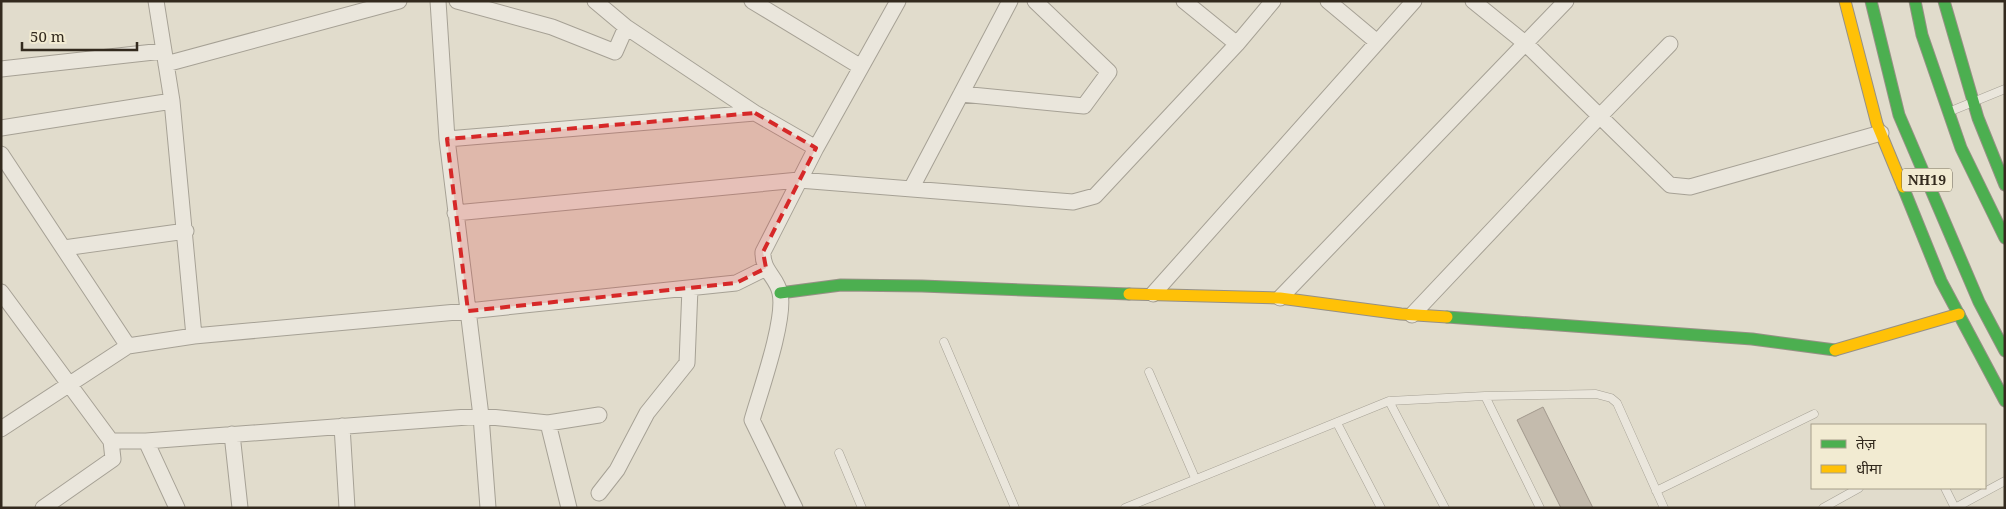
<svg xmlns="http://www.w3.org/2000/svg" width="2006" height="509" font-family="'Noto Serif','Noto Sans Devanagari',serif">
<style>
.building{fill:#c4bbad;stroke:#a1988c}
.lines{fill:none;stroke-linecap:round;stroke-linejoin:round}
.lane-casing{stroke:#a6a195;stroke-width:9}
.street-casing{stroke:#a6a195;stroke-width:17}
.fast-casing{stroke:#969085;stroke-width:13}
.slow-casing{stroke:#969085;stroke-width:13}
.lane{stroke:#eae6dc;stroke-width:8}
.street{stroke:#eae6dc;stroke-width:15}
.fast{stroke:#4caf50;stroke-width:11}
.slow{stroke:#ffc107;stroke-width:11}
.marked{fill:#d62828;fill-opacity:0.2;stroke:#d62828;stroke-width:4;stroke-dasharray:10 6;stroke-linejoin:round}
.labels{text-anchor:middle;stroke-width:4.5;stroke-linejoin:round;paint-order:stroke}
.shield{fill:#f2ebd2;stroke:#6c6454;stroke-width:1}
.shield-label{font-size:14px;font-weight:bold;fill:#332a1e}
</style>
<rect width="100%" height="100%" fill="#e1dccc"/>
<path class="building" d="M1543,407L1593,508H1561L1517,420Z"/>
<g class="lines">
<g class="lane-casing">
<path id="lane" d="M1951,111L2005,89
M944,342L1015,508
M1149,372L1195,478
M1389,401L1445,508
M1337,423L1381,508
M839,453L862,508
M1945,488L1955,508L2005,481
M1656,491L1814,414
M1125,508L1389,401L1485,396
M1540,508L1485,396L1596,394L1611,398L1617,403L1664,508
M1823,508L1859,488"/>
</g>
<g class="street-casing">
<path id="street" d="M156,1L172,101L194,336
M438,1L447,139L481,416L488,508
M457,1L552,27L615,52L626,27L755,113L816,148
M595,1L626,27
M752,1L861,67
M1184,1L1237,44
M1328,1L1377,42
M1473,1L1525,43L1670,185L1690,187L1881,133
M166,64L399,1
M1,69L163,51
M961,94L1084,106L1109,72L1035,1
M1,128L172,101
M447,139L755,113
M1,154L128,346
M911,189L1010,1
M455,213L799,180L1073,202L1095,196L1237,44L1273,1
M64,248L186,231
M1,292L111,441L113,459L43,508
M1153,294L1414,1
M1280,298L1566,1
M1412,315L1599,117L1670,44
M548,423L569,508
M342,426L347,508
M1,429L128,346L194,336L468,311L736,283L766,268
M232,434L240,508
M111,441H146L481,416L548,423L599,415
M146,441L177,508
M599,493L617,470L647,413L687,363L690,288
M795,508L752,420C760,392 786,319 780,293C777,277 762,271 763,252L816,148L898,1"/>
</g>
<g class="fast-casing">
<path id="fast" d="M1871,1L1899,115L1979,302L2005,351
M1915,1L1922,35L1961,148L2005,238
M1944,1L1978,118L2005,185
M1903,187L1941,281L2005,401
M780,293L841,285L922,286L1129,294
M1447,317L1752,339L1835,350"/>
</g>
<g class="slow-casing">
<path id="slow" d="M1845,1L1877,124L1903,187
M1129,294L1280,298L1401,314L1447,317
M1835,350L1959,314"/>
</g>
<use href="#lane" class="lane"/>
<use href="#street" class="street"/>
<use href="#fast" class="fast"/>
<use href="#slow" class="slow"/>
</g>
<path class="marked" d="M755,113L816,148L763,252L766,268L736,283L468,311L447,139Z"/>
<g class="labels">
<rect class="shield" x="1902" y="168.5" width="50" height="23" rx="4"/>
<g class="shield-label">
<text x="1927" y="185">NH19</text>
</g>
</g>
<rect width="2006" height="509" fill="none" stroke="#332a1e" stroke-width="5"/>
<rect x="1811" y="424" width="175" height="65" fill="#f2ebd2" stroke="#a69e8a"/>
<rect x="1821" y="440" width="25" height="8" fill="#4caf50" stroke="#a69e8a"/>
<text x="1856" y="449" font-size="15" fill="#332a1e">तेज़</text>
<rect x="1821" y="465" width="25" height="8" fill="#ffc107" stroke="#a69e8a"/>
<text x="1856" y="474" font-size="15" fill="#332a1e">धीमा</text>
<path d="M22 42v8h115v-8" fill="none" stroke="#332a1e" stroke-width="2.5"/>
<text x="30" y="42" font-size="15" fill="#332a1e" stroke="#f2ebd2" stroke-width="4" paint-order="stroke">50 m</text>
</svg>
